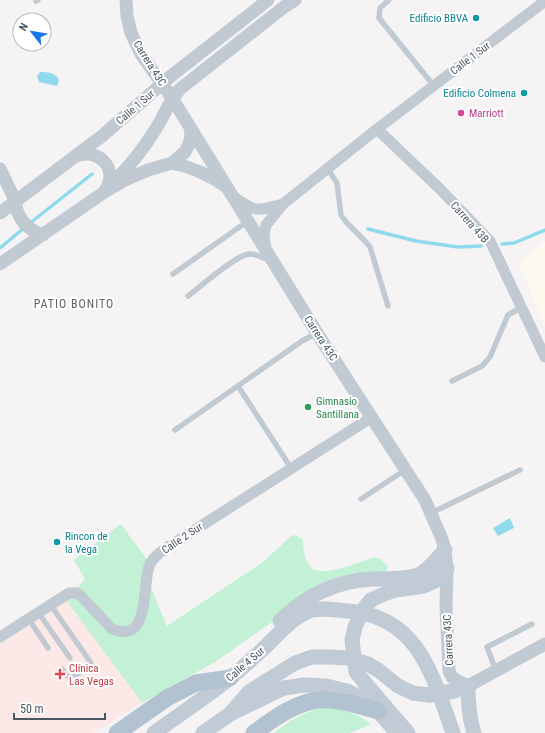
<svg xmlns="http://www.w3.org/2000/svg" width="545" height="733" font-family="'Roboto Condensed',sans-serif">
<style>
.commercial{fill:#fdf9ef}
.medical{fill:#fce8e6}
.green{fill:#c3f1d5}
.water{fill:#90daee}
.lines{fill:none;stroke-linecap:round;stroke-linejoin:round}
.stream{stroke:#90daee;stroke-width:3.5}
.service{stroke:#c1cad2;stroke-width:5.5}
.minor{stroke:#c1cad2;stroke-width:11}
.tertiary{stroke:#c1cad2;stroke-width:13}
.secondary{stroke:#c1cbd6;stroke-width:15}
.primary{stroke:#b3c2d1;stroke-width:17}
.secondary-bridge{stroke:#c1cbd6;stroke-width:15}
.culture-dot{fill:#0f9aa8;stroke:#fff;stroke-width:1.5}
.hotel-dot{fill:#d1479c;stroke:#fff;stroke-width:1.5}
.leisure-dot{fill:#2e9e5b;stroke:#fff;stroke-width:1.5}
.health-dot{fill:#e0444e;stroke:#fff;stroke-width:1.5}
.labels{text-anchor:middle;stroke-width:4;stroke-linejoin:round;paint-order:stroke}
.culture-label{font-size:11px;fill:#0d838f;stroke:#fff;text-anchor:end}
.street-label{font-size:11px;fill:#4a5661;stroke:#fff}
.hotel-label{font-size:11px;fill:#b23c85;stroke:#fff;text-anchor:start}
.leisure-label{font-size:11px;fill:#27864d;stroke:#fff;text-anchor:start}
.health-label{font-size:11px;fill:#be3a42;stroke:#fff;text-anchor:start}
.neighbourhood-label{font-size:12px;letter-spacing:1px;fill:#5f6368;stroke:#fff}
</style>
<rect width="100%" height="100%" fill="#f5f3f3"/>
<path class="commercial" d="M545,241V324L540,316L519,264Z"/>
<path class="medical" d="M66,600L142,703L93,733H0V645Z"/>
<path class="green" d="M121,524L147,560L144,571L167,626L263,562L291,536L296,535L303,539C303,549 305,565 315,570C327,575 361,562 374,557L380,559L388,566L386,572L288,611L215,662L142,703L66,600L85,579L74,560Z
M320,708C341,708 354,711 371,724L350,733H273C288,722 302,713 320,708Z"/>
<path class="water" d="M40,72C48,72 55,72 59,80L57,86L39,82L37,76Z
M510,518L514,528L498,536L493,528Z"/>
<g class="lines">
<path class="stream" d="M29,224L92,174
M368,229L416,241L458,247L481,246
M502,244L514,243L545,230
M0,248L24,228"/>
<path class="service" d="M389,0L380,8L379,18L434,86
M36,1L38,0
M328,169L337,183L341,215L346,222L366,242L370,247L388,306
M173,274L248,221
M188,296C200,287 236,255 249,254C255,253 263,258 269,260
M452,381L482,366L490,357L508,315L522,307
M238,386L291,468
M175,430L302,341L317,333
M361,499L405,470
M431,513L520,470
M50,604L91,663L89,667L71,678L67,676L62,669
M38,612L70,658
M28,618L48,648
M496,671L487,647L532,624"/>
<path class="minor" d="M377,129L440,189L490,241L545,357
M234,197C257,213 256,211 283,204
M266,249L264,234L266,225L283,204L377,129L545,1
M0,637L69,593H76L80,595L112,629C152,645 141,584 150,564C154,556 161,552 168,547L372,417"/>
<path class="tertiary" d="M126,0L127,16L131,33L141,54L172,98L317,333L425,500L442,539L445,550L447,568L446,607L449,671L452,677L456,680L468,686L545,644
M75,157C97,146 119,168 106,189
M172,163C192,167 208,174 225,186
M0,169C5,179 10,190 15,200C16,204 16,209 18,213C23,225 31,231 43,235
M103,193C122,174 139,156 153,133C164,118 167,103 180,89L284,7L295,0
M0,213L102,136L171,76L268,0
M0,264L103,193L125,180L148,170L172,163L185,152L189,144L191,136L190,127"/>
<path class="secondary" d="M371,600L384,594L396,590L424,586L435,581L447,568
M280,621C306,595 335,581 372,579C387,578 404,580 418,575C429,570 437,558 445,550
M365,683L408,733
M454,691L468,686C468,703 469,718 474,733
M230,714L249,692L295,663L312,657H329L349,658L368,664L378,670L398,686L413,693L429,695
M154,733C179,715 206,697 230,678C241,669 252,659 262,650C277,636 290,619 309,611C321,607 336,610 348,611C419,616 433,677 453,733
M203,733L230,714L284,688L304,685L326,686L347,691L361,698L378,711L397,733"/>
<path class="primary" d="M117,733L167,698L196,683L230,678
M254,733C273,719 293,704 317,700C336,698 360,706 378,711"/>
<path class="secondary-bridge" d="M365,683L356,672L352,640L355,627L362,611L371,600
M429,695L454,691"/>
</g>
<g class="culture-dot">
<circle cx="476" cy="18" r="4"/>
<circle cx="524" cy="93" r="4"/>
<circle cx="57" cy="542" r="4"/>
</g>
<circle class="hotel-dot" cx="461" cy="113" r="4"/>
<circle class="leisure-dot" cx="308" cy="407" r="4"/>
<path class="health-dot" d="M58 668h4v4h4v4h-4v4h-4v-4h-4v-4h4z"/>
<g class="labels">
<g class="culture-label">
<text x="468" y="22">Edificio BBVA</text>
<text x="516" y="97">Edificio Colmena</text>
<text x="65" y="540" text-anchor="start">Rincon de<tspan x="65" dy="13">la Vega</tspan></text>
</g>
<g class="street-label">
<text transform="translate(470 58) rotate(-37)" y="4">Calle 1 Sur</text>
<text transform="translate(150 63) rotate(58)" y="4">Carrera 43C</text>
<text transform="translate(135 107) rotate(-41)" y="4">Calle 1 Sur</text>
<text transform="translate(470 222) rotate(48)" y="4">Carrera 43B</text>
<text transform="translate(321 338) rotate(57)" y="4">Carrera 43C</text>
<text transform="translate(182 538) rotate(-34)" y="4">Calle 2 Sur</text>
<text transform="translate(448 640) rotate(-93)" y="4">Carrera 43C</text>
<text transform="translate(245 664) rotate(-41)" y="4">Calle 4 Sur</text>
</g>
<g class="hotel-label">
<text x="469" y="117">Marriott</text>
</g>
<g class="leisure-label">
<text x="316" y="405">Gimnasio<tspan x="316" dy="13">Santillana</tspan></text>
</g>
<g class="health-label">
<text x="69" y="672">Clínica<tspan x="69" dy="13">Las Vegas</tspan></text>
</g>
<g class="neighbourhood-label">
<text x="74" y="308">PATIO BONITO</text>
</g>
</g>
<g transform="translate(32 32) rotate(301)"><circle r="19" fill="#ffffff" stroke="#b7bbc0"/>
<path d="M0-3L7 15L0 10L-7 15Z" fill="#1a73e8"/>
<text y="-6" font-size="11" font-weight="bold" text-anchor="middle" fill="#4a5661">N</text>
</g>
<path d="M14 713v6h91v-6" fill="none" stroke="#4a5661" stroke-width="2"/>
<text x="20" y="713" font-size="12" fill="#4a5661" stroke="#ffffff" stroke-width="3" paint-order="stroke">50 m</text>
</svg>
